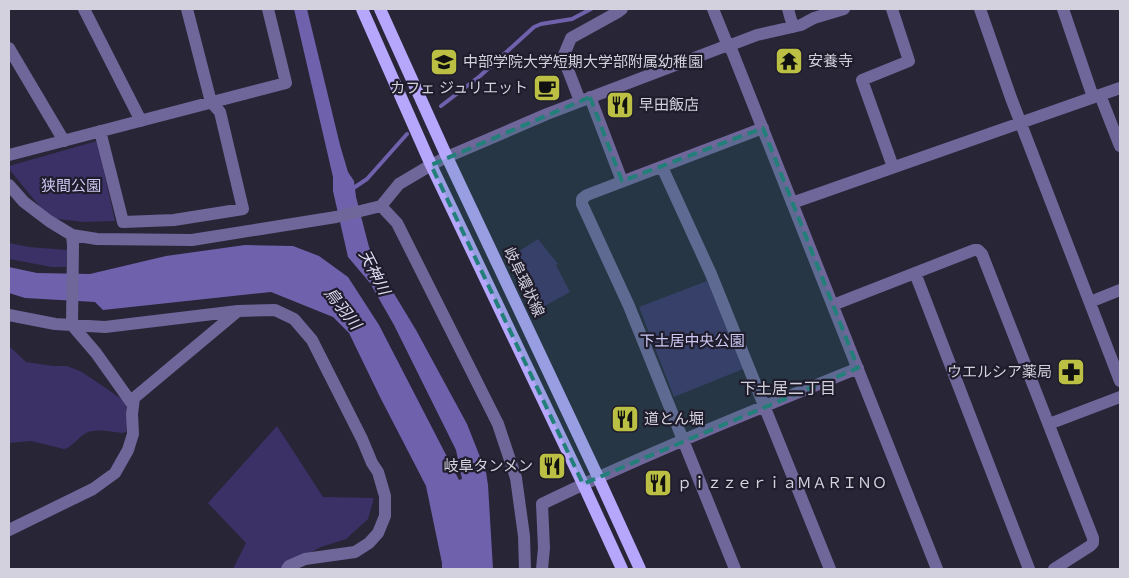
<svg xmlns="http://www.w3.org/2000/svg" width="1129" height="578" font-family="Rubik,'Noto Sans JP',sans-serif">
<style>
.green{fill:#3c3166}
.water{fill:#7061ac}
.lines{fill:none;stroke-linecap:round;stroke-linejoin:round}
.stream{stroke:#7061ac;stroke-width:4}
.minor{stroke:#6f6699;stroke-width:12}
.major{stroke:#b6a7fc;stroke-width:12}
.marked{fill:#237f79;fill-opacity:0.2;stroke:#237f79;stroke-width:4;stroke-dasharray:10 6;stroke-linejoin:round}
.labels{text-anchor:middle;stroke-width:4.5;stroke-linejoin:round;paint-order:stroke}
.poi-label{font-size:15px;fill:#d3d1dd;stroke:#1f1c2c;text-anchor:start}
.park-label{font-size:15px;fill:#cdc8f2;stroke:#1f1c2c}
.street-label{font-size:15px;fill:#d3d1dd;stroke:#1f1c2c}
.water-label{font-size:16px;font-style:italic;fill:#dcdaef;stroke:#1f1c2c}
.neighbourhood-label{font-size:16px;fill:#d3d1dd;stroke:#1f1c2c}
</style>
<rect width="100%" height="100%" fill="#282537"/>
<path class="green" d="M97,141L115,221L84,222L49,218L9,169V166Z
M538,239L558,264L556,265L570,292L534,312L507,259Z
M9,243L29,247L67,250L66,267H52L9,259Z
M707,281L743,369L674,397L639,307Z
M9,346L26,362L53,366H67L82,372L126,402L127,423L126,432L122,433C112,432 96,428 86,433C78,437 73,447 64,449L31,441L9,443Z
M277,426L323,497L374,498L368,519L346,539L321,547L279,569H233L246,543L208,503Z"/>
<path class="water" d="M294,9H307L340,145L348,172L354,181L356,197L369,247L390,287L416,330L467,424L486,472L488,485L493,569H442V563L426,486L380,397L349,333L333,317L271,292L103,310L95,302L25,298L9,293V267L37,273L90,274L166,256L245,245L293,246L319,256L348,277L379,325L459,480L462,479L456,450L394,325L370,283L348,257L333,191V177Z"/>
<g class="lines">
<path class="stream" d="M441,106L480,76L534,27L541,24L572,19L591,9
M352,189L367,179L407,134"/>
<path class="minor" d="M84,9L141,121
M713,9L728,46L732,51L937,569
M788,9L793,27
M892,9L909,61L862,80L893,167
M980,9L1011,98L1120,381
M1063,9L1093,97
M9,48L64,141
M1100,95L1120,146
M590,97L622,181
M580,101L563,57L571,38L618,12L622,9
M100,131L123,222L174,220L243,209L220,112L211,102L187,9
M9,155L286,83L268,9
M662,167L711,274L830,569
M9,185L24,202L49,221L72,235L97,239L192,240L336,217L381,206L399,184L431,165L447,157L547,114L723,47L728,46L757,35L801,25L814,18L844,9
M792,203L1120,88
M381,206L397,223L498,424L516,478L524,536L525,569
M72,235L73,245L72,325L96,353L133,405
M915,273L1029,569
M1090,302L1120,290
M833,305L974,250H978L982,254L1093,538V543L1090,546L1054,569
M9,315L55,324L105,327L238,311L275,310L294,319L312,340L362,439L372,463L378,472L385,496V516L378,533L369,543L355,552L305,559L289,566L287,569
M1049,424L1120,397
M9,530L93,489L115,473L128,450L133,434L132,414L134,398L238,311
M542,569L544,548L542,504C645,454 751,412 858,368
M735,569L629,306L582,204V199L587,195L763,128"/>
<path class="major" d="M362,9L431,165L583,484L622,569
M380,9L447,157L598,477L640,569"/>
</g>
<path class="marked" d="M590,97L622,181L763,128L858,368L583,484L431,165Z"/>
<defs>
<g id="temple-square" transform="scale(1.4375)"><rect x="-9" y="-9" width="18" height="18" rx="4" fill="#bbc044" stroke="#1f1c2c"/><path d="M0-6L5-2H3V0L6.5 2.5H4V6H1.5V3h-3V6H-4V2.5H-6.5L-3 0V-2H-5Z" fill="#111"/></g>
<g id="school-square" transform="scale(1.4375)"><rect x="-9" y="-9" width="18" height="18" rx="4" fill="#bbc044" stroke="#1f1c2c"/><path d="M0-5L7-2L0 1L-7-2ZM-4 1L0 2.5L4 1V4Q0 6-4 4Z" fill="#111"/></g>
<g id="cafe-square" transform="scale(1.4375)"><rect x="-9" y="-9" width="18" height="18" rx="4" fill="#bbc044" stroke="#1f1c2c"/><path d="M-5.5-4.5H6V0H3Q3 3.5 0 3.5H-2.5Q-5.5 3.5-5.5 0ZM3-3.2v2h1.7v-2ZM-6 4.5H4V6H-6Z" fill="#111"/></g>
<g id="restaurant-square" transform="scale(1.4375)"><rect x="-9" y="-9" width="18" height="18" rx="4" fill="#bbc044" stroke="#1f1c2c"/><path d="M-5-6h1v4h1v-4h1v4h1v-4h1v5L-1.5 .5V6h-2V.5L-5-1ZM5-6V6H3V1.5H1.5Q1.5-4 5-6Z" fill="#111"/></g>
<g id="pharmacy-square" transform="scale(1.4375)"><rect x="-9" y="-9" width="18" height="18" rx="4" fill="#bbc044" stroke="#1f1c2c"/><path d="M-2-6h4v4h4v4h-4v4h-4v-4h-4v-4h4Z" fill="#111"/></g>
</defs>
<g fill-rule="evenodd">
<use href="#temple-square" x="789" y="61"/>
<use href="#school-square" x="444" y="62"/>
<use href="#cafe-square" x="547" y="88"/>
<use href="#restaurant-square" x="620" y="105"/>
<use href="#pharmacy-square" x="1071" y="372"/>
<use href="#restaurant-square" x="625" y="419"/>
<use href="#restaurant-square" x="552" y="466"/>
<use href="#restaurant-square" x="658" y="483"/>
</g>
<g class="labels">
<g class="poi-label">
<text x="808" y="66">安養寺</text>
<text x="463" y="67">中部学院大学短期大学部附属幼稚園</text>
<text x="528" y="93" text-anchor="end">カフェ ジュリエット</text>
<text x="639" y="110">早田飯店</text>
<text x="1052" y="377" text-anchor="end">ウエルシア薬局</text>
<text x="644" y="424">道とん堀</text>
<text x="533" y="471" text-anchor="end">岐阜タンメン</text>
<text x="677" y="488">ｐｉｚｚｅｒｉａＭＡＲＩＮＯ</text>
</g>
<g class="park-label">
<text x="71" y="191">狭間公園</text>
<text x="692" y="346">下土居中央公園</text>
</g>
<g class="street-label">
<text transform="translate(524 282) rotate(65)" y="5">岐阜環状線</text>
</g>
<g class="water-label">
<text transform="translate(375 272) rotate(63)" y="6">天神川</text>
<text transform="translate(343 308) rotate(52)" y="6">鳥羽川</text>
</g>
<g class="neighbourhood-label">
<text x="788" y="394">下土居二丁目</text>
</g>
</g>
<rect width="1129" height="578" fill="none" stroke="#d3d1dd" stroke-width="20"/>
</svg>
